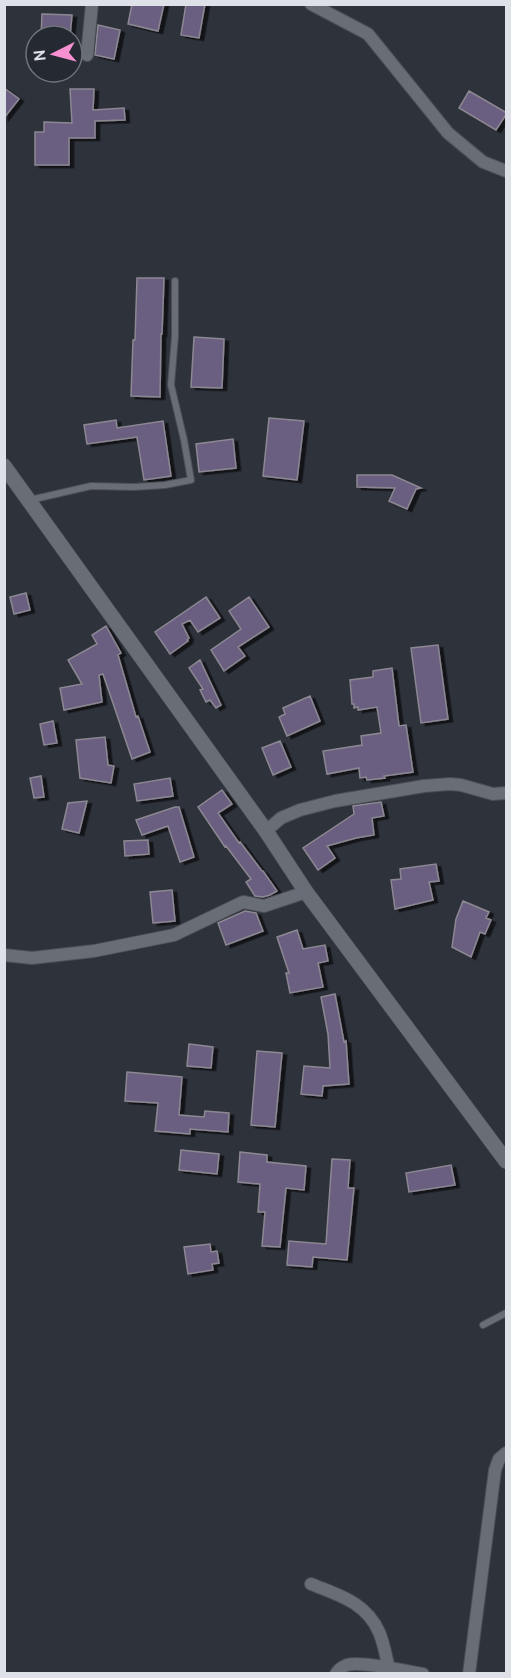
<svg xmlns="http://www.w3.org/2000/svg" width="511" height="1678" font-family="Cabin,sans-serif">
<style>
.building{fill:#6a5e80;stroke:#8c8892;stroke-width:1.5;filter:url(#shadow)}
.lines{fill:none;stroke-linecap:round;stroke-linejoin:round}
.service-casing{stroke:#4b4e55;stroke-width:8}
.minor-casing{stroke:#4b4e55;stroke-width:14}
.tertiary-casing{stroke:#4b4e55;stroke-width:16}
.service{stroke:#686d76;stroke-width:6}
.minor{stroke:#686d76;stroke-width:12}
.tertiary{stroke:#686d76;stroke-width:15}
</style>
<defs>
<filter id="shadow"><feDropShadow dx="4.5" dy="2.5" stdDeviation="0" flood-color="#0009"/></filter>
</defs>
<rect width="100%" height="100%" fill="#2e323b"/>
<path class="building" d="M132,4H164L158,31L128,24Z
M186,4H205L199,38L181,35Z
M42,14L72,15L70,36H41Z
M98,25L120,30L114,59L95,55Z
M4,88L19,99L4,118Z
M70,89H94L93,110L124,108L125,120L95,121V138H69V165H35V132H44V122L72,123Z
M469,91L507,113L496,130L459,108Z
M137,278H164L162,334H161L160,397L131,396L133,340H135Z
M194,337L224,339L222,388L191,387Z
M269,418L304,421L297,480L263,476Z
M116,420L117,428L163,421L171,476L144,480L137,437L87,444L84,425Z
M233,439L236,468L199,472L196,444Z
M357,475H392L421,488L416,489L407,509L389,501L395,488L357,487Z
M26,593L30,610L14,614L10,597Z
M206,597L220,618L198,632L190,620L182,624L189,638L187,640L188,641L170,654L155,632Z
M249,597L269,627L238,647L245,656L224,671L211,650L241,629L229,611Z
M106,626L121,653L118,655L136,717L138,716L150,752L132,759L103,674L99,675L102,702L64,710L60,688L82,684L68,660L97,644L92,635Z
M438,645L448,719L421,723L411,648Z
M200,660L221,705L216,708L210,700L206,702L200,690L203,689L189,668Z
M392,668L399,726L406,725L413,772L384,776L385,778L367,780L366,777L360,778L359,768L327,774L323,751L362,745L361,736L381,733L377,707L358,710V707L354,708V704H352L350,680L373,677V671Z
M310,696L320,721L287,736L279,717L285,714L283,708Z
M53,721L57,743L44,745L40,724Z
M105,737L108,765L114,766L111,783L80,778L76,740Z
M280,741L291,767L273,775L262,748Z
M41,776L44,797L34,798L30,778Z
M170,778L173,796L137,801L134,784Z
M222,790L232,804L218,813L239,843L240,842L262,871H263L277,891L270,895L263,897L255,896L246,882L251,879L226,846L225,847L198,807Z
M87,801L79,833L62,829L68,803Z
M381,802L384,816L372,818L374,835L356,838L327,846L335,858L318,870L303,848L354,814L353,806Z
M175,807H179L194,857L180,862L168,826L142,835L136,820Z
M148,840L149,854L125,856L124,841Z
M436,864L439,881L429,882L433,900L395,909L391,880L401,879L400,869Z
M172,890L175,921L153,923L150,892Z
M463,901L489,912L486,918L491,920L485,934L480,932L471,957L452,947L456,919Z
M245,911L256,913L263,931L226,945L218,923Z
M297,930L303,949L325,945L328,961L318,963L323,987L290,993L286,973H289L277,937Z
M335,994L344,1042L346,1041L349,1084L323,1086L322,1096L301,1094L304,1066L330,1068L328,1034L321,997Z
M189,1044L213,1047L211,1068L187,1066Z
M257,1051L282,1053L275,1127L251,1125Z
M127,1072L182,1077L179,1115L204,1117L205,1111L229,1113L228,1132L190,1129V1134L155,1131L158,1103L125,1101Z
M181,1150L219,1154L217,1174L179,1170Z
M240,1152L267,1155V1162L306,1166L304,1190L286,1188L280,1247L262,1246L265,1212H258L260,1184L238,1182Z
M332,1159L350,1160L348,1188H354L347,1260L313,1257L312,1267L287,1265L289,1241L326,1244Z
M451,1165L455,1185L409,1192L406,1173Z
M210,1244L211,1252L217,1251L219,1263L212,1264L213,1270L188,1274L184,1247Z"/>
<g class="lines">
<g class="service-casing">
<path id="service" d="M30,500L91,486L134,487L165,485L191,480L184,440L171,385L175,336V281
M483,1325L506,1313"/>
</g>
<g class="minor-casing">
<path id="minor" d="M311,4L368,34L448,133L483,162L506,171
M87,55L92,4
M266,831L281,818L300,810L335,801L424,786L450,784L461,785L493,794L506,793
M4,955L32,958L94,951L174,935L243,902L264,906L306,892
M311,1584C338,1595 366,1602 379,1632C384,1643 386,1657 389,1669
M336,1674C338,1670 342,1667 347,1665C361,1661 406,1671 423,1674
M469,1674L495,1470L499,1459L506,1453"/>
</g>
<g class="tertiary-casing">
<path id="tertiary" d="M4,466L266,831L306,892L506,1161"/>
</g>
<use href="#service" class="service"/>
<use href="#minor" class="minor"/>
<use href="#tertiary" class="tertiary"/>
</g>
<rect width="511" height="1678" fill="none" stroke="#dee1e7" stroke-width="12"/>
<g transform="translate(54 54) rotate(264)"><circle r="28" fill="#252931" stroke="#6f737a" stroke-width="1.5"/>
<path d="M0-4.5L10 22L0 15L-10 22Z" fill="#f690d0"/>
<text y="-9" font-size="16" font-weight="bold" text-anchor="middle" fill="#dee1e7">N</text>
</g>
</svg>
